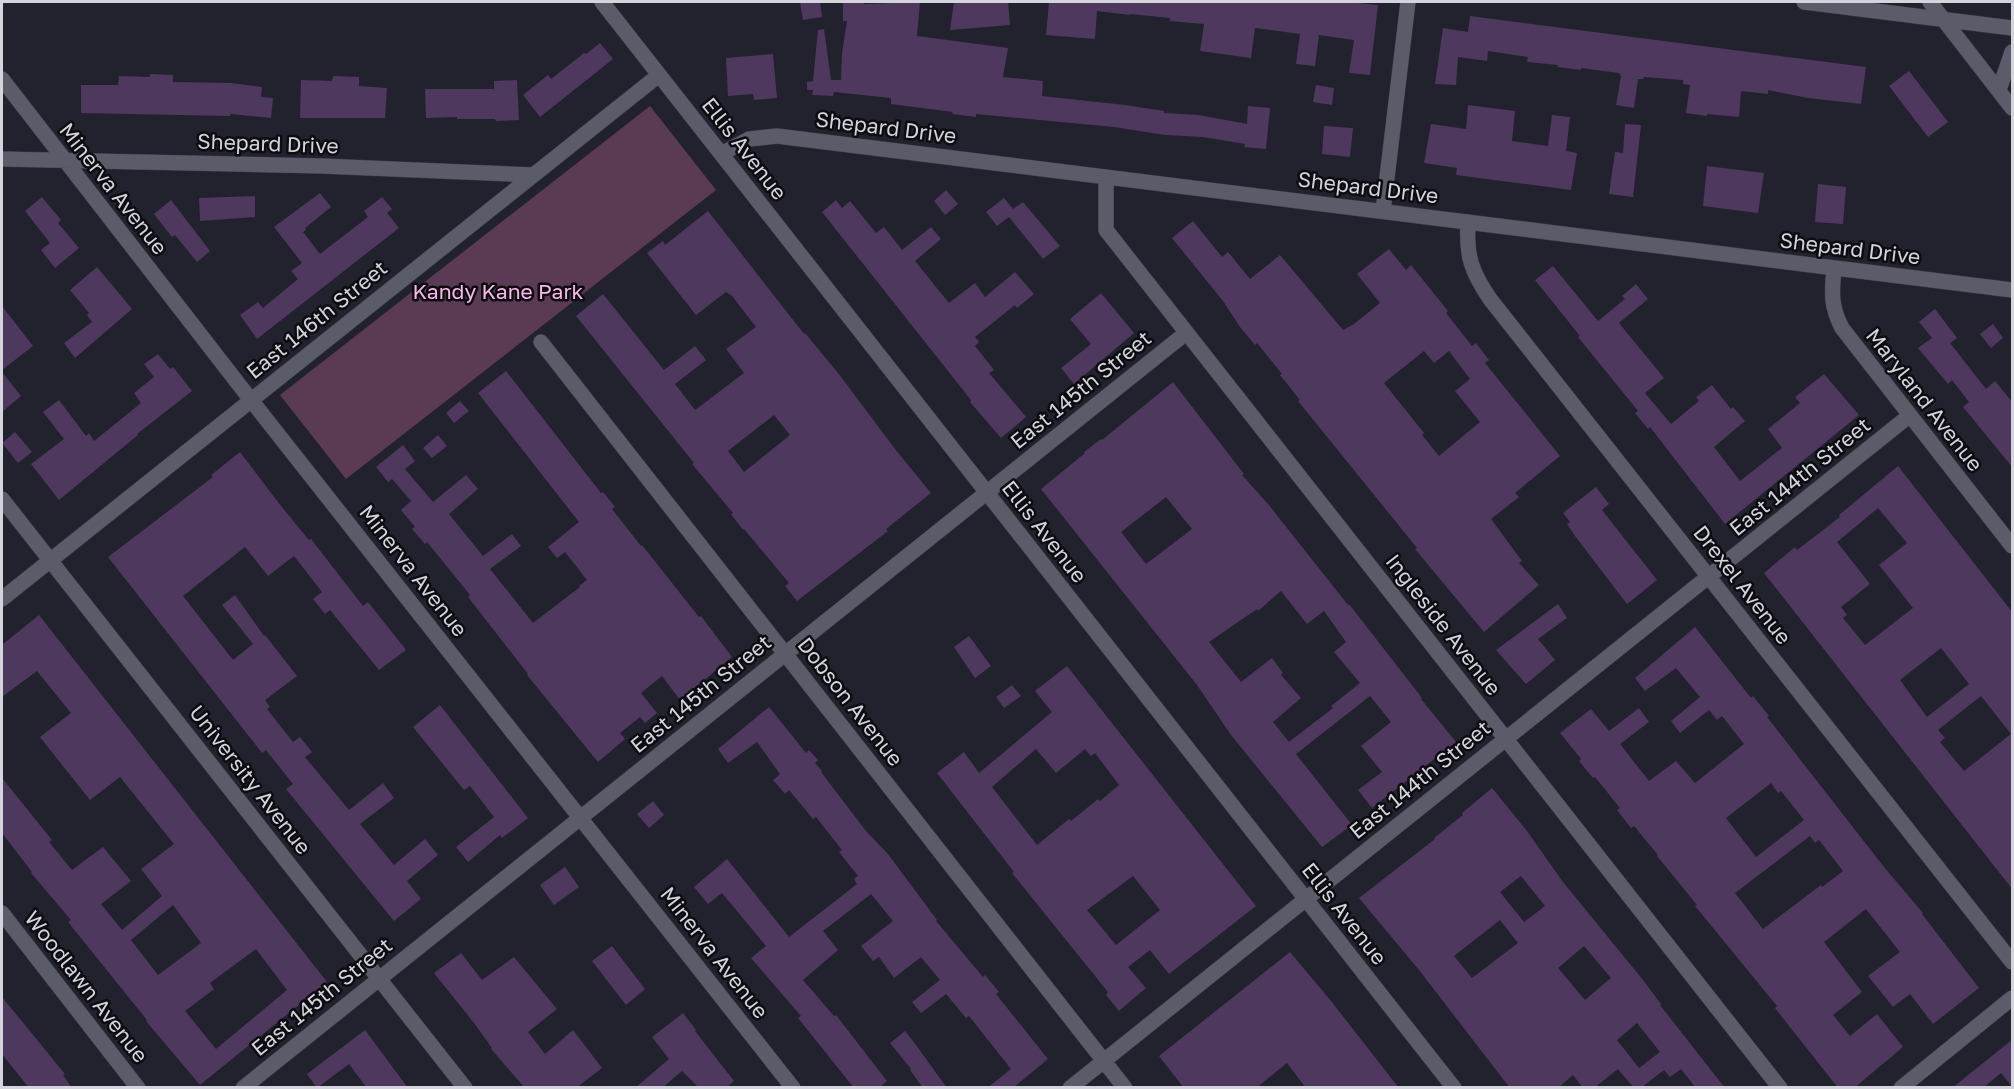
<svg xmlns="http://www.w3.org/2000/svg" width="2014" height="1089" font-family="'Golos Text',sans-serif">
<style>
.green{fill:#5b3a53}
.building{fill:#4e385e;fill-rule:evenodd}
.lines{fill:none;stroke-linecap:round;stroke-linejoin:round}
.minor-casing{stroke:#3b3c46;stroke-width:16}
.tertiary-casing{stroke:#3b3c46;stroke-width:16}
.minor{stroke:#5b5c69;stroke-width:15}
.tertiary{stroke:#5b5c69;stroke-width:15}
.labels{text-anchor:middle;stroke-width:5;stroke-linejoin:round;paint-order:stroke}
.street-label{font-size:21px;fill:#d3d4dc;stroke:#0c0c11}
.park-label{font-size:21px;fill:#fab8e9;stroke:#0c0c11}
</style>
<rect width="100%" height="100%" fill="#22222e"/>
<path class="green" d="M650,106L716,190L346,479L280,395Z"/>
<path class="building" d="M800,2H820L822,17L803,20Z
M843,2H864V4L920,2L917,36L1008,48L1003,77L1043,81L1042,96L1125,105L1164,111V113L1199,115L1247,124L1248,106L1270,108L1266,149L1244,147L1245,144L1203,137L1165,135L1114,127L976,114V117L952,114L953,112L891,104V98L834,92L833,96L812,95L813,90H807V82L813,81L818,30L824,29L831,80H841L842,53L847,21H843Z
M954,2H1008L1010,25L950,30Z
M1049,2H1348L1378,5L1370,75L1349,73L1354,40L1319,35L1315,66L1296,64L1300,34L1255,28L1251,58L1200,51L1204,24L1170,21V18L1130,14V15L1097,11L1095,39L1046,35Z
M1470,16L1866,67L1861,104L1808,98L1768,90V94L1741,91L1739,117L1707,114V116L1686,113L1690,85L1683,84V80L1644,77L1643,79H1638L1634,108L1616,105L1621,76L1619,73L1581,68V70L1557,67L1558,65L1527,62L1528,57L1488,51L1487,61L1458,57L1456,85L1435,84L1443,28L1468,32Z
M600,43L613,59L540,117L523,95L548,75L551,79L584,53L586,54Z
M773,54L777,98L754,100L753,94L728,96L726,58Z
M1909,71L1948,122L1928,137L1889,86Z
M150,74L173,75V82L231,83L262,87L261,97L273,98L271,118L230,114V116L81,113V85H118L119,76L150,77Z
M333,76L359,77V86L387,88L385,118H300L301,80L332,81Z
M517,80L519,120L496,121L495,119H457V117L426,118L425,89H494V81Z
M1316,85L1334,88L1332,105L1313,102Z
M1468,105L1515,111L1512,141L1548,146L1552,115L1570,117L1566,151L1577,153L1571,190L1456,175L1457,168L1424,163L1431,124L1466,129Z
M1625,124L1641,125L1633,197L1609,194L1615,152L1623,153Z
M1324,126L1353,128L1350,157L1322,154Z
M1707,166L1764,173L1758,213L1703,206Z
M1818,184L1846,187L1843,224L1815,222Z
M946,190L958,204L945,215L934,201Z
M320,193L331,207L305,228L306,230L303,232L320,254L368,217L364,211L382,197L392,209L387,213L399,228L257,339L240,315L258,302L263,308L298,279L291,271L302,263L274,227Z
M255,196V217L200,221L199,198Z
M42,197L61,220L58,223L79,248L55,268L41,250L50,243L25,211Z
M1004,198L1013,209L1023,202L1060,246L1043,259L1009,217L997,226L986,212Z
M171,200L210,251L197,262L175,235L172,237L154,214Z
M836,200L842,208L850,201L876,233L884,227L902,250L931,227L941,239L915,261L949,303L975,283L985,297L1015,272L1034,294L1017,308L1015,305L975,337L979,342L975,346L994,370L989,373L1026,417L1001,438L970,402L971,400L822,212Z
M708,211L804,334L805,333L838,373L895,449L931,493L886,529L888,531L797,601L785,586L789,583L744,529L743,530L731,514L733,513L692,464L694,463L576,316L603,294L664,370L695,346L706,360L675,384L695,410L744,373L726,349L756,327L732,296L726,292L696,315L647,253L663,241L665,245ZM774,415L790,435L744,472L728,451Z
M1193,221L1222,257L1228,252L1250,279L1280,255L1343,330L1354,324L1380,303L1357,274L1389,249L1406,270L1411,265L1448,311L1446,313L1472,346L1476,343L1489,360L1485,363L1560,456L1515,493L1519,497L1491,519L1522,561L1519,563L1539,585L1484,632L1415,549L1417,548L1298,401L1300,400L1280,375L1282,374L1257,343L1255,345L1240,327L1223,301L1172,238ZM1424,351L1434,363L1449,351L1470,379L1455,391L1480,422L1439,456L1422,435L1424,433L1384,383Z
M1553,266L1598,321L1625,299L1622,296L1636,284L1648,299L1619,323L1664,378L1645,393L1671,424L1699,401L1696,397L1712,385L1731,409L1733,407L1745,421L1714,447L1740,481L1782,448L1768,429L1800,403L1795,397L1824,374L1859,415L1725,524L1650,427L1648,429L1635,413L1638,411L1578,337L1580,336L1535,280Z
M97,267L132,309L75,358L64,343L92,322L87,315L89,313L70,290Z
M1101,293L1134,333L1074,384L1061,368L1091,344L1070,319Z
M2,306L33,346L2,370Z
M1935,309L1957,338L1950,343L1986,389L1995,381L2013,403V468L1963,407L1969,402L1952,380L1948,384L1918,348L1932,338L1919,322Z
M1993,324L2003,338L1991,348L1980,334Z
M158,354L170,369L173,367L192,391L137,434L138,435L59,500L31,464L64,439L43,412L59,400L86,436L89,433L94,441L141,403L134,393L154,377L144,364Z
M506,371L601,493L603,492L615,507L612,509L641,546L642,545L699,617L701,616L732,657L680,700L662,676L641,693L657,713L645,723L640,717L620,733L625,739L598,762L527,675L528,674L468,597L470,595L427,542L425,544L412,529L415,527L401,510L411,501L392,479L388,482L376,467L403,445L415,461L405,469L433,502L466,475L478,489L449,514L483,556L512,534L521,546L490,569L533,623L580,587L579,586L587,580L565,552L557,558L548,547L579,522L478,393Z
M2,372L21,396L2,412Z
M1173,382L1244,474L1242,475L1268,504L1348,605L1349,604L1422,698L1421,699L1456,742L1372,808L1358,790L1382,772L1361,746L1391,722L1370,696L1296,754L1352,825L1322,847L1231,735L1197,685L1041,489L1085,453L1084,452L1101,439L1102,440ZM1166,497L1192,529L1146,564L1121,532ZM1281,591L1307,624L1324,611L1346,642L1334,652L1360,683L1331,706L1333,708L1289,742L1273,722L1301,698L1281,675L1283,673L1272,658L1241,682L1209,642L1257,609L1258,611Z
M460,401L469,411L454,423L446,413Z
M15,432L32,452L18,463L2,443Z
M438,435L447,446L432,458L423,448Z
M240,452L281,506L309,540L311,539L363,606L368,602L406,650L379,670L330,610L325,614L313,599L322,592L294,556L268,576L245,547L183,596L233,660L253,644L222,605L235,595L264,636L265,635L297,676L265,700L270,707L267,709L293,742L300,737L312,752L305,757L349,810L383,783L394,798L360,824L394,865L425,839L438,855L407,881L421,899L394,921L286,789L293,784L266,750L262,753L108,557L213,477L211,475Z
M1898,466L2013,613V890L1764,573L1795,547L1797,550L1840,517L1839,515ZM1878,508L1907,543L1879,565L1913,608L1865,645L1843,618L1847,615L1841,607L1870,584L1837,542ZM1941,648L1969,684L1927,717L1900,680ZM1981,696L2011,734L1964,771L1940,742L1945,738L1938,730Z
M1596,487L1609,504L1602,510L1657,580L1627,604L1575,536L1567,524L1570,522L1563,513Z
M1558,604L1567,618L1538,639L1555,660L1526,684L1496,650Z
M39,615L327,982L200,1085L146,1021L147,1020L68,922L71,920L31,873L32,872L2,833V778L52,840L49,842L72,870L103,847L131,881L101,904L122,930L162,896L141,869L174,844L120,777L90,800L51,751L40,737L71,713L37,671L2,697V645ZM173,905L201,943L158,975L131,940ZM256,949L287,990L216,1049L185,1011L214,989L210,983Z
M1695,627L1751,698L1753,696L1769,716L1767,717L1884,867L1923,913L1922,914L1979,988L1933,1024L1910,994L1893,1007L1868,976L1900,952L1866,909L1824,942L1862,992L1833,1015L1850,1036L1877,1014L1903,1047L1854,1088H1838L1775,1008L1777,1006L1695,906L1697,905L1657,856L1658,855L1634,826L1631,828L1617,810L1620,808L1595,777L1593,778L1579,761L1581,759L1560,733L1591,709L1609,731L1639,708L1649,722L1620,744L1649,781L1676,761L1695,783L1744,744L1722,716L1717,720L1709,710L1680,733L1671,721L1700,697L1676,668L1645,691L1635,678ZM1771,783L1778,793L1781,791L1804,820L1756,857L1726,818ZM1810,836L1815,843L1819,840L1843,871L1822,887L1821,885L1763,929L1735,893Z
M969,636L991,666L975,678L954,647Z
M1067,666L1256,906L1169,974L1150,950L1128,967L1146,988L1119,1011L1106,995L1108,992L1012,873L1014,872L937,773L964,752L979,773L1052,712L1035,691ZM1036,749L1056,773L1085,749L1091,756L1095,753L1119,785L1100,801L1098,799L1071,821L1069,819L1037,845L992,787ZM1133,876L1160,910L1116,945L1087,910Z
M1012,685L1021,696L1004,708L996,697Z
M440,705L528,818L502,838L500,835L468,862L456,847L494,817L470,786L464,790L413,727Z
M769,707L806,753L809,750L818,760L815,763L822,771L821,772L866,831L888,854L937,920L936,921L983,977L985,975L999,992L996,994L1048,1059L1013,1088H987L1011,1069L969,1016L966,1018L946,994L921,1013L912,1002L940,980L921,957L894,978L879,957L873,961L861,946L893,921L871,894L823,931L838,950L803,980L834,1016L836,1015L887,1081L879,1088H854L798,1018L801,1016L751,958L766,946L722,893L708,904L694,887L727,859L789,937L857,884L854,879L858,876L839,852L842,850L816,817L813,819L789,790L785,794L773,780L780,774L757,742L728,763L718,749Z
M1492,788L1527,831L1563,882L1643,980L1661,1004L1660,1005L1725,1088H1696L1681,1069L1670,1077L1664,1070L1641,1088H1634L1618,1069L1594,1088H1583L1573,1075L1558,1088H1510L1419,970L1359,898L1435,839L1434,838L1463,815L1462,813ZM1521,876L1545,906L1524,922L1500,892ZM1500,920L1518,943L1472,978L1454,956ZM1584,946L1611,978L1585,1000L1558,968ZM1637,1023L1660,1052L1639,1068L1617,1040Z
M653,801L664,815L649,828L637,814Z
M565,867L579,887L554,905L540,885Z
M612,946L645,989L626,1005L592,961Z
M1290,952L1331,1001L1399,1088H1306L1287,1063L1256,1088H1184L1159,1056Z
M461,953L482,980L514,957L557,1009L528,1032L545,1054L573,1030L602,1068L576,1088H525L491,1049L492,1048L474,1023L434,973Z
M2,997L65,1074L63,1075L72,1088H29L2,1054Z
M683,1013L696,1030L695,1031L734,1081L726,1088H699L682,1071L662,1088H635L669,1059L652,1037Z
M365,1030L408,1088H367L349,1064L317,1088L307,1074Z
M905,1031L916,1045L947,1088H923L910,1070L911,1069L890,1043Z
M2013,1039V1088L2001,1073L1983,1088H1952Z"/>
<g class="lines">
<g class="minor-casing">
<path id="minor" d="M602,2L1454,1088
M1930,2L1943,19
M2,79L251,400L793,1088
M721,154L749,139L777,136L2012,290
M2,159L322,166L534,175
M1106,177V230L1780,1088
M1383,211L1408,2
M1468,222C1466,256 1471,271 1490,299L2012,962
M1834,268C1832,292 1830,305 1842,328L2012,546
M541,342L1125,1088
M2,499L465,1088
M2,599L659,75
M2,913L138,1088
M243,1088L1186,333
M1070,1088L1909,416
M1901,1088L2012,998"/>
</g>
<g class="tertiary-casing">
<path id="tertiary" d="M1804,2L2012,28
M1943,19L2012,108
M1999,90L2012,52"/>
</g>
<use href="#minor" class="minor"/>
<use href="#tertiary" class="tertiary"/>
</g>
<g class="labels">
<g class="street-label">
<text transform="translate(886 128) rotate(7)" y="7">Shepard Drive</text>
<text transform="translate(268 144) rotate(2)" y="7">Shepard Drive</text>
<text transform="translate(744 149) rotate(52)" y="7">Ellis Avenue</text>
<text transform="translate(1368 188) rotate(7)" y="7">Shepard Drive</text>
<text transform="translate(113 189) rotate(52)" y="7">Minerva Avenue</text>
<text transform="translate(1850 249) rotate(7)" y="7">Shepard Drive</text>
<text transform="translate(317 320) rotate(-39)" y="7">East 146th Street</text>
<text transform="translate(1081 390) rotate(-39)" y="7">East 145th Street</text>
<text transform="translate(1924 400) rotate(52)" y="7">Maryland Avenue</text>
<text transform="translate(1800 477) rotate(-39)" y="7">East 144th Street</text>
<text transform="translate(1044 532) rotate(52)" y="7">Ellis Avenue</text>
<text transform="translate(413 571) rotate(52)" y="7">Minerva Avenue</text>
<text transform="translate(1742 585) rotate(52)" y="7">Drexel Avenue</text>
<text transform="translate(1443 625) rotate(52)" y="7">Ingleside Avenue</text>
<text transform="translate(701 694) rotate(-39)" y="7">East 145th Street</text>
<text transform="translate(850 702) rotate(52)" y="7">Dobson Avenue</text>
<text transform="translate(250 780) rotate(52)" y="7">University Avenue</text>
<text transform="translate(1420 780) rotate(-39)" y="7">East 144th Street</text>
<text transform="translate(1344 914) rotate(52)" y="7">Ellis Avenue</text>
<text transform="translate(714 953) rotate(52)" y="7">Minerva Avenue</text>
<text transform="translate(86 987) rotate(52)" y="7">Woodlawn Avenue</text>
<text transform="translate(322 997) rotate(-39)" y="7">East 145th Street</text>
</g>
<g class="park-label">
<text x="498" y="299">Kandy Kane Park</text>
</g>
</g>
<rect width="2014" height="1089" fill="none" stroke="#d3d4dc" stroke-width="6"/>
</svg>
